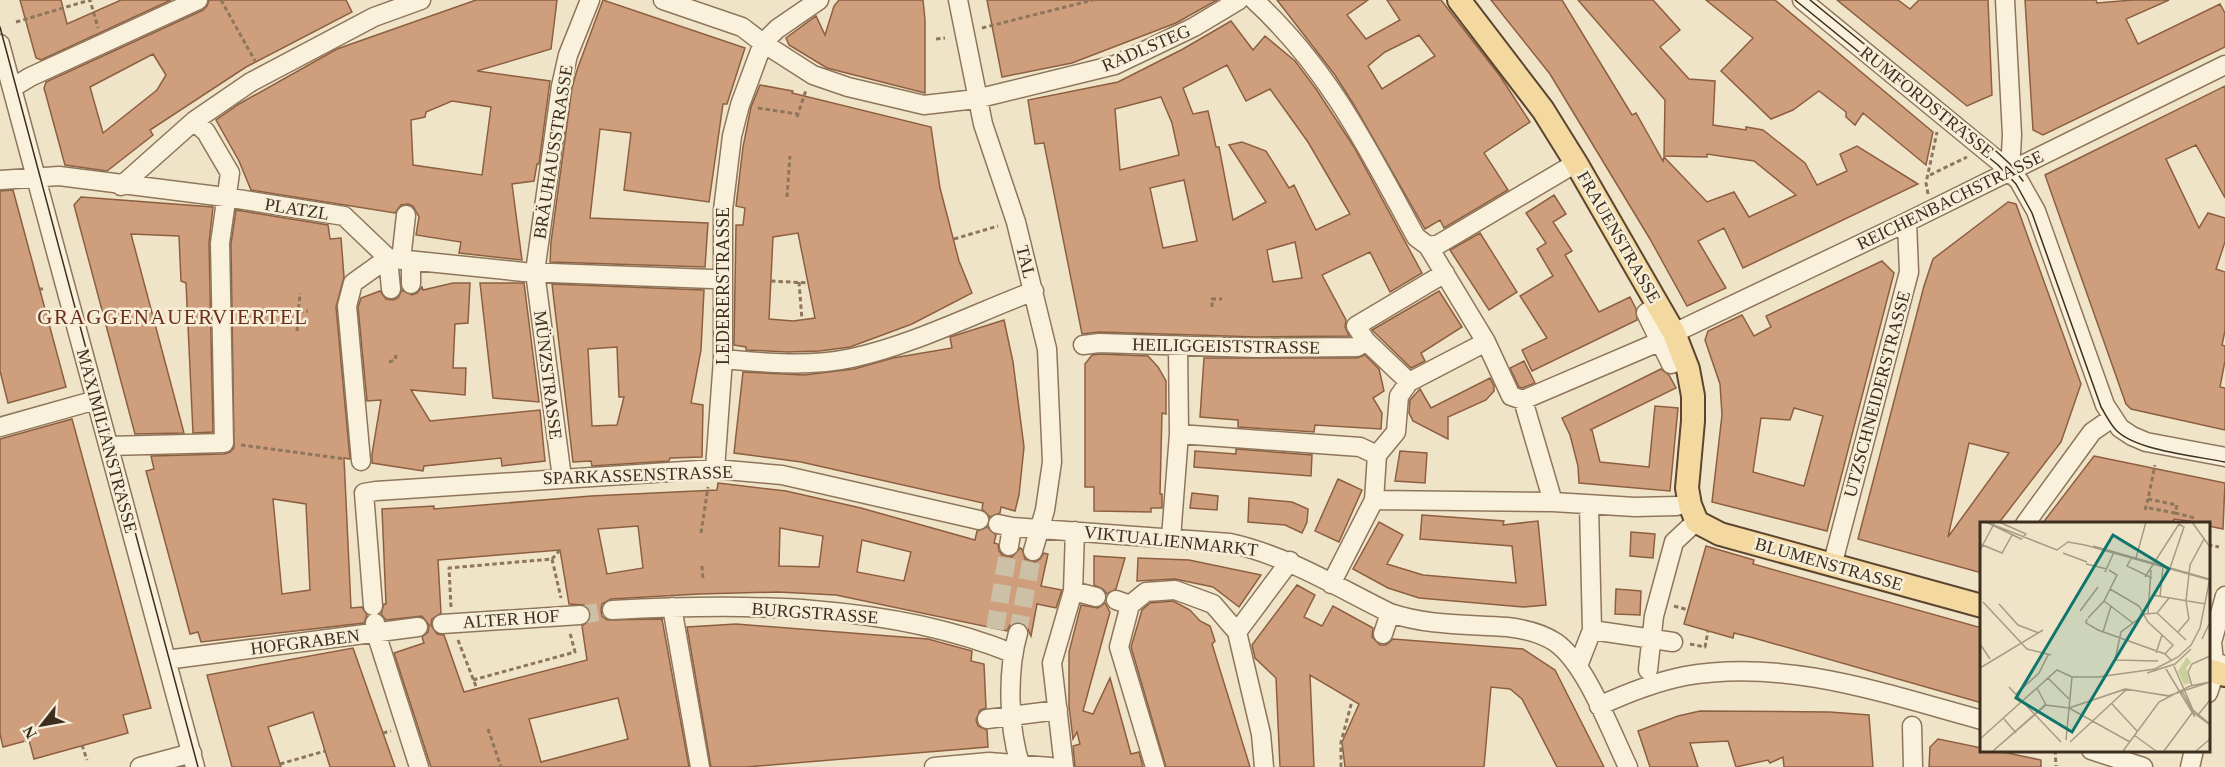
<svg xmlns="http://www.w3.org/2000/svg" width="2225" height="767" font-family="Georgia,serif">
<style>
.building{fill:#cf9f7d;stroke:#8d5f41;stroke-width:1.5;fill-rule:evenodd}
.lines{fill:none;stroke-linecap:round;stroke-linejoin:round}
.minor-tunnel{stroke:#ccc0a6;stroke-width:18;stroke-dasharray:18 9;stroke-linecap:butt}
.minor-casing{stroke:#8d765c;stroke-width:21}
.major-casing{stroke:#5b4430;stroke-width:26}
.path{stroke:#8d765c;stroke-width:3;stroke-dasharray:4.5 3;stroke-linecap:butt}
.minor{stroke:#faf1dc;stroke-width:18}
.major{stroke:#f3d9a0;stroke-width:22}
.tram{stroke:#3d2e20;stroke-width:1.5}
.labels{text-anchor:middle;stroke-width:5;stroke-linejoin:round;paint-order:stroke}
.street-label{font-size:18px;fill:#3d2e20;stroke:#f7eed8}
.quarter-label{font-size:21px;letter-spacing:1.5px;fill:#6b2e1e;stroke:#f7eed8}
.inset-road{fill:none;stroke:#a89b85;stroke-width:1.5}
.view{fill:#0f766e;fill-opacity:0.15;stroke:#0f766e;stroke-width:3}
.inset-edge{fill:none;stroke:#3d2e20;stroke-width:3}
</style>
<rect width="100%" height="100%" fill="#f0e4c8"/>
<path class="building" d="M20,0H61L67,24L121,0H171L41,60L36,58Z
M209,0H346L352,12L246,67L150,130L153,135L107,171L65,165L44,88L46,82L203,10L207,6ZM153,54L166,75L157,90L103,133L90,87Z
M476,0H557L551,49L477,71L550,81L539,164H537L534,181L512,184L522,260L459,253L461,242L416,235L419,217L413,206L408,204L401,205L395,213L251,190L239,161L216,120L239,104L337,49ZM452,101L491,107L482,175L413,165L411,120L425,117L426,112Z
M603,0L745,48L727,104H723L709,202L624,190L631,133L600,129L590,218L708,223L705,267L550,262L551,242L572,88L577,70Z
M839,0H923L925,20V93L827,68L789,45L786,38L816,16L825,35L834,6Z
M987,0H1217L1176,23L1072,63L1002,77Z
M1277,0H1368L1347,15L1366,39L1400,20L1387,0H1441L1500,76L1530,122L1484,153L1508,190L1444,228L1440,220L1425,229L1354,105L1335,75ZM1419,35L1435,56L1382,89L1368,66L1385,52Z
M1491,0H1562L1632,115L1636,113L1663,161L1664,157L1707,202L1734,192L1749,217L1796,195L1754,161L1707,154V157L1664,156L1665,100L1578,0H1653L1680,30L1660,47L1689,79L1715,81L1713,125L1746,130V127L1763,130L1805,163L1817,185L1847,171L1840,154L1857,146L1918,184L1743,268L1724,228L1698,241L1726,288L1687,306L1650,239L1550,74Z
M1706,0H1775L1933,132L1926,165L1863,113L1855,125L1846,117V112L1819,91L1793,110L1771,119L1721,71L1753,38Z
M1837,0H1898L1910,9L1919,0H1988L1992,95L1967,106Z
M2025,0H2096L2097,3L2133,0H2169L2126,19L2138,44L2220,4L2225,13V47L2043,135L2033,130Z
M1231,21L1253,50L1265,36L1295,61L1316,89L1354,147L1422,273L1390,292L1370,252L1322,275L1346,320L1345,327L1349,336L1257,337L1099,332L1082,334L1044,143L1035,144L1028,100L1118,82L1183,49ZM1227,65L1246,101L1270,89L1308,142L1350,214L1316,230L1294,185L1289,188L1266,151L1242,142L1229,145L1266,202L1233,220L1219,147H1216L1208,111L1193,114L1183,88ZM1161,97L1172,123L1179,155L1120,170L1115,109ZM1184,180L1197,241L1163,248L1150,188ZM1295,242L1302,278L1273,282L1267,250Z
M760,85L793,91L792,93L931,127L940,188L959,261L972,293L912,324L850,347L820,351L788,352L746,350V347L734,345L736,225H743L745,208L736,206L743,147L751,107ZM798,233L815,318L793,321L769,319L773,237Z
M2225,86V198L2196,145L2166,159L2199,228L2208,213L2225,218V242L2216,269L2225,272V331L2222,345L2225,346V361L2220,387L2225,388V430L2131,409L2126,404L2045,175Z
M13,190L66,387L8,403L0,371V191Z
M1554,195L1566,214L1553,222L1572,251L1565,255L1599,312L1630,297L1636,309L1637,320L1532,371L1522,350L1547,338L1520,296L1553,276L1537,249L1546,243L1526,213Z
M81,197L213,207L209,243L213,432L193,433L186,283L181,281L179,236L131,234L184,433L135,434L74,205Z
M2008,202L2016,204L2081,384L2061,442L1998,524H1982V573L1858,539L1924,286L1933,259ZM1969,443L2009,453L1948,537L1965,461Z
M236,210L328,225L330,239L341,238L344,277L336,307L350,459L344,458L351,608L362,607L367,615L364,623L201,642L198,632L190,634L146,471L154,469L151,456L224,454L230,452L234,448L231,244ZM273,499L306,504L310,590L282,594Z
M1480,233L1517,292L1489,310L1450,250Z
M1882,261L1894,273L1827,531L1712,502L1722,415L1720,384L1705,340L1708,331L1742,315L1754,336L1771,327L1766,316ZM1794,408L1823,416L1804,486L1753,472L1761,418L1790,420Z
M453,283H470L468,323L455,324L453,368H466L465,395L411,390L430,421L540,410L545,461L502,466L501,458L424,466L423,471L372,463V454L381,400L367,401L358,307L361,298L380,291L386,299L393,300L398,298L402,290L412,295L417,293L422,287L423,290Z
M480,283H524L539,402L493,398Z
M552,284L704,290L701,350L691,403L703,405L702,457L670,458L669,461L592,466L591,461L573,462ZM617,347L619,397H624L617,425L592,426L588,349Z
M1439,291L1462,327L1421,353L1425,361L1411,368L1372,330Z
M1004,320L1013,362L1024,447L1019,495L1015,511L1001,507L1000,513L990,517L982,509L983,503L801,462L734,453L743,372L804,375L854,369L893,358L952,348L950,337Z
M1100,354L1148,356L1158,367L1166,381V414L1162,413L1160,494H1162V508H1151V512L1094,511V487H1085V364L1092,355Z
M1365,355L1379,369L1384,391L1373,398L1382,413L1381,429L1315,425L1314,432L1238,427V420L1200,417L1204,358H1357Z
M1524,361L1535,383L1522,388L1519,387L1510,368Z
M1661,369L1669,375L1676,388L1590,430H1592L1600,462L1649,467L1655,406L1678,408L1670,491L1579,483L1578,466L1570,435L1562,418Z
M1490,378L1494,386V391L1486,400L1448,417V439L1413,421L1409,413L1410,400L1420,389L1431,408Z
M72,419L151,708L123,715L128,733L34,759L29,740L3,747L0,734V439Z
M1236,449L1312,455L1311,476L1194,467L1195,451L1236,454Z
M1400,451L1427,453L1425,483L1395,481Z
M2094,456L2225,483L2223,529L2208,526V524L2174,519L2173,524H2042Z
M1338,479L1362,490L1339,542L1315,531Z
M718,483L786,491L861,508L975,540L977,531L987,527L996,535L994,543L998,544L999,551L1002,555L1012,557L1020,548L1022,549L1025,559L1035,562L1040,559L1044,553L1048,554L1041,586L1062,590L1056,608L1037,604L1031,636L1026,625L1020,622L1010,625L1007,631L836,595L778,592L699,594L611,599L602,604L601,610L602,616L607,620L662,619L689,767H431L394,653L424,643L422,637L428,632L429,625L422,616L386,620L381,614L384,604H386L382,509L434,506V509L591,496L717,490ZM638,526L643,568L607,574L598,529ZM780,528L823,536L819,567L779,566ZM862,540L911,552L904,581L857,572ZM560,550L569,604L584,605L591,614L590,620L582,626L587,660L464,692L444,635L437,634L431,625L432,619L441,613L438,560ZM618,698L628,739L541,762L529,719Z
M1192,493L1218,496L1217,510L1190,508Z
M1249,498L1292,502L1308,509L1307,522L1302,533L1285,525L1248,522Z
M1422,515L1504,521L1503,525L1538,521L1546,605L1523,607L1419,598L1388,588L1353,569L1379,522L1403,535L1387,564L1423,575L1516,583L1512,546L1420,539Z
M1631,532L1655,534L1653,558L1630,556Z
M1706,546L1754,560L1753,564L1982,628V703L1754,638L1734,633L1733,638L1684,624Z
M1094,556L1125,558L1116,589L1107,594L1103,589L1094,585Z
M1138,558L1189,560L1261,575L1239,607L1213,587L1175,579L1137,581Z
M1297,585L1315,595L1304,617L1322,626L1333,606L1373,628L1372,637L1380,645H1386L1393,639L1523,649L1555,670L1604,767H1557L1522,699L1510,689L1491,687L1484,767H1345L1342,742L1359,704L1310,675L1314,767H1280L1276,678L1255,658L1252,645Z
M1616,589L1641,591L1640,615L1615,614Z
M1173,601L1190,610L1200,621L1210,626L1215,641L1212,644L1250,767H1166L1131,647L1142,610L1150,603Z
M1105,603L1110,612L1083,711L1093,714L1110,678L1131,754L1139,752L1143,767H1075L1073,746L1080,744L1077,732L1073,739L1069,706V652L1081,605L1098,608Z
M736,624L928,639L972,651L971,661L984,664L986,708L980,710L976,720L978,726L987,730L988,747L746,767H711L687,627Z
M353,648L395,767H330L313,712L268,727L281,767H232L207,675Z
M1700,711L1830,712L1869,715L1873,767H1784L1783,757L1770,763L1768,760L1736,767L1728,741L1690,743L1698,767H1650L1638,731L1678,716Z
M1938,739L1982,748V750H1993L2041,760V767H1929L1930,747Z"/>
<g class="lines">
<path class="minor-tunnel" d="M580,615L612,610
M995,629L1009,546
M1018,633L1033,551"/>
<g class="minor-casing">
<path id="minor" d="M663,0L742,27L763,43L813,75L848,87L924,105L976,99L1115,65L1194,27L1239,0
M958,0L983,124L1016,222L1047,349L1052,462L1045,510L1033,551
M1254,0C1329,69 1368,149 1416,237L1428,246L1439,244L1576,163
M1802,0L2002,164L2019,181L2036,211L2105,405L2120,428L2132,436L2146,442L2225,457
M2005,0L2012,135L2010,171
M0,44L195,767
M12,88L30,77L198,0
M0,180L59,176L225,197L344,216L388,258L391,289
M121,186L194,121L251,82L374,17L421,0
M1428,246L1486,342L1511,396L1523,400L1553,502
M401,260L406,215
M411,284V261
M1649,311L1646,313L1671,364L1674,363
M1674,333L1907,222L2225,65
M1083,345L1099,343L1257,348L1357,347L1366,341
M723,359C765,363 811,367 852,358C915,344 973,314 1034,291
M1409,382L1366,341L1356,326L1445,273
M1523,400L1661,341
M0,427L96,400
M1179,434L1360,447L1377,455
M109,446L224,443L220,243L230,173L206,132L194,121
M361,461L347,306L353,283L388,258L524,272L712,279
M715,469L723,359V210L732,136L740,105L763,43L777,29L819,0
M562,478L535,272L561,86L568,55L590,0
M1374,500L1553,502L1635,507L1677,506
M998,524L1012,527L1230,543C1288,556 1337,587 1390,613C1429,626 1467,624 1507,627C1524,629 1541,633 1555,642C1586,663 1611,732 1628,767
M2025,524L2092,432L2112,418
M1171,538L1179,434L1178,346
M1009,546L1012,527
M1832,566L1909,272L1907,222
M1331,584L1374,500L1377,455L1396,432L1399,396L1409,382L1486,342
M1073,591L1096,597
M1116,600L1130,605L1146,592L1175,590L1213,604L1237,632L1261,734L1264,767
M1130,605L1119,647L1155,767
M373,606L364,493L376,491L715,469L782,475L979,520
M672,607L700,767
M612,610C744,603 888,603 1012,653
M375,623L376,633L419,767
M442,624L580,615
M1592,630L1673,642
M1237,632L1290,561
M1018,633C1007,671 1008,729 1021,767
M1383,634L1390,613
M166,660L418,627
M1578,666L1592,630L1589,505
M1648,670L1654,616L1674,542L1689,528
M2215,672L2212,642L2225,596
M2208,693L2215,672L2221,664
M1599,706C1627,693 1655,682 1685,676C1786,658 1886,694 1982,720
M987,719L1058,710
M1912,726L1913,767
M2091,750L2143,767
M140,767L192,753
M934,767L989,762L1051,767
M1064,767L1052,663L1073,591L1075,531
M2190,767L2194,750"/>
</g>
<g class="major-casing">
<path id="major" d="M1459,0L1543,110L1576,163L1674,333L1688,369L1693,396V421L1687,488L1690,505L1697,522L1720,534L1982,606
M2208,670L2225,675"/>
</g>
<path class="path" d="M221,0L255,61
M16,22L90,0L98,28
M982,28L1093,0
M936,39L945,38
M758,108L798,114
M797,117L806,90
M1930,175L1967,157
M1928,194L1926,183L1937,132
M787,197L790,156
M954,239L998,226
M771,281L808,283
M799,282L802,320
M40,289H43
M1212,307V299H1222
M299,312L308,311
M297,331L300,293
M389,362L395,360L396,355
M241,445L345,459
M2149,508L2175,513L2177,505L2148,499L2155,465
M2145,510L2148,499
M2175,513L2195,518
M701,533L708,487
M2208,545L2219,547
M552,559L560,550
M702,566L703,579
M1674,606L1688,610
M451,607L449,568L552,559L561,598
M458,640L477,689
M1690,644L1705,647L1708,631
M473,680L575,652L570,633
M488,729L501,767
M383,733L391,731
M82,745L87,760
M2055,750L2056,766
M280,764L325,751
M1341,767V742L1352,701"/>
<use href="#minor" class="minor"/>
<use href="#major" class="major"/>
<path class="tram" d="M1795,0L1998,165L2016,184L2032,213L2101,407C2106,415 2110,424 2117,431C2138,451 2196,456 2225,462
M1810,0L1997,152L2010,164L2023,181
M0,27L198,767"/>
</g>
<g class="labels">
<g class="street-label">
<text transform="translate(1146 48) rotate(-23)" y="6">RADLSTEG</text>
<text transform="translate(1927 102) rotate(39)" y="6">RUMFORDSTRASSE</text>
<text transform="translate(553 152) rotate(-81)" y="6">BRÄUHAUSSTRASSE</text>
<text transform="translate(1950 200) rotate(-26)" y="6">REICHENBACHSTRASSE</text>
<text transform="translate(297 209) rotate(9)" y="6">PLATZL</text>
<text transform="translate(1619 237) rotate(60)" y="6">FRAUENSTRASSE</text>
<text transform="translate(1026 262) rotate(76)" y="6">TAL</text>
<text transform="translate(723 286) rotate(-90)" y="6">LEDERERSTRASSE</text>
<text transform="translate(1226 346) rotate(1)" y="6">HEILIGGEISTSTRASSE</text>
<text transform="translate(548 375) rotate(83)" y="6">MÜNZSTRASSE</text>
<text transform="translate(1877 394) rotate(-75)" y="6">UTZSCHNEIDERSTRASSE</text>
<text transform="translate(107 441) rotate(75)" y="6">MAXIMILIANSTRASSE</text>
<text transform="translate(638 475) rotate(-2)" y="6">SPARKASSENSTRASSE</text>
<text transform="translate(1171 541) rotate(6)" y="6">VIKTUALIENMARKT</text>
<text transform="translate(1829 564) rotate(16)" y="6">BLUMENSTRASSE</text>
<text transform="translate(815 613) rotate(4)" y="6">BURGSTRASSE</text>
<text transform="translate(511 619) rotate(-4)" y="6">ALTER HOF</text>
<text transform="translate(305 642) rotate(-7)" y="6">HOFGRABEN</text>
</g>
<g class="quarter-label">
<text x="173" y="324">GRAGGENAUERVIERTEL</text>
</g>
</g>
<g transform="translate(1980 522)">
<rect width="230" height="230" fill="#f0e4c8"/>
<path d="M207,135L211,140L206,146L210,161L204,163L198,149Z" fill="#c9cf9b"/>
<path class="inset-road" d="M6,0L41,17L46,12L19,0M6,0L77,28L88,20L105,23L230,58M212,0L230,25M0,22L22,31L32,13M113,24L229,57M0,28L15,0M83,31L107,40M152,35L147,44L172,56M156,36L166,0M106,42L127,47M125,50L134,30M165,55L199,2L204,5L190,46M130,67L159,84L168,100L193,123L185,132M172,73L226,82M180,75L183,44M124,79L153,101M3,80L47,127L71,133M19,82L38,103L59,111M100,89L118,65M168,91L171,48M177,91L165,92L141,110L135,138L178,139M177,91L206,118M177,91L189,76M108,96L124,79L137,53L129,48M107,97L106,101L118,108L185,132L192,139M123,110L131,84M198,110L209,97L206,79L210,43L224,17M222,117L230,100M0,122L10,137M176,131L182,113M193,142L213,188L230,202M0,146L63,108M186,147L215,195M167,151L195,142L211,127M68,156L89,177M212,164L208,150L212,142L230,134M29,165L42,179M57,166L66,183M197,170L203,171L214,191L230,203M36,172L59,151L68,133M43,180L81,220M132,182L157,209M66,183L89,186L145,167L190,174M89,186L150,220M218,193L230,178M24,197L36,211M154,213L176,229M0,217L77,148L92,155H118L175,147L198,135L211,123L220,106L230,56M86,218L92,155M90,220L147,167M13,229L66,183M13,229L65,183L89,186L146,167L188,174L230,160M143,229L179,180L210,164L230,160M184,229L212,191M216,229L230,217"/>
<path class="view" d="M133,13L189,47L92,210L36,176Z"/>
<rect width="230" height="230" class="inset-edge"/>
</g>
<g transform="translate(42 725) rotate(239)" stroke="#f7eed8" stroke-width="4.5" paint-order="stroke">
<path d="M0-4.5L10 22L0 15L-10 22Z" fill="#3d2e20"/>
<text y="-9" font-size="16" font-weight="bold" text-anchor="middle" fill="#3d2e20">N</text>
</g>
</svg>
